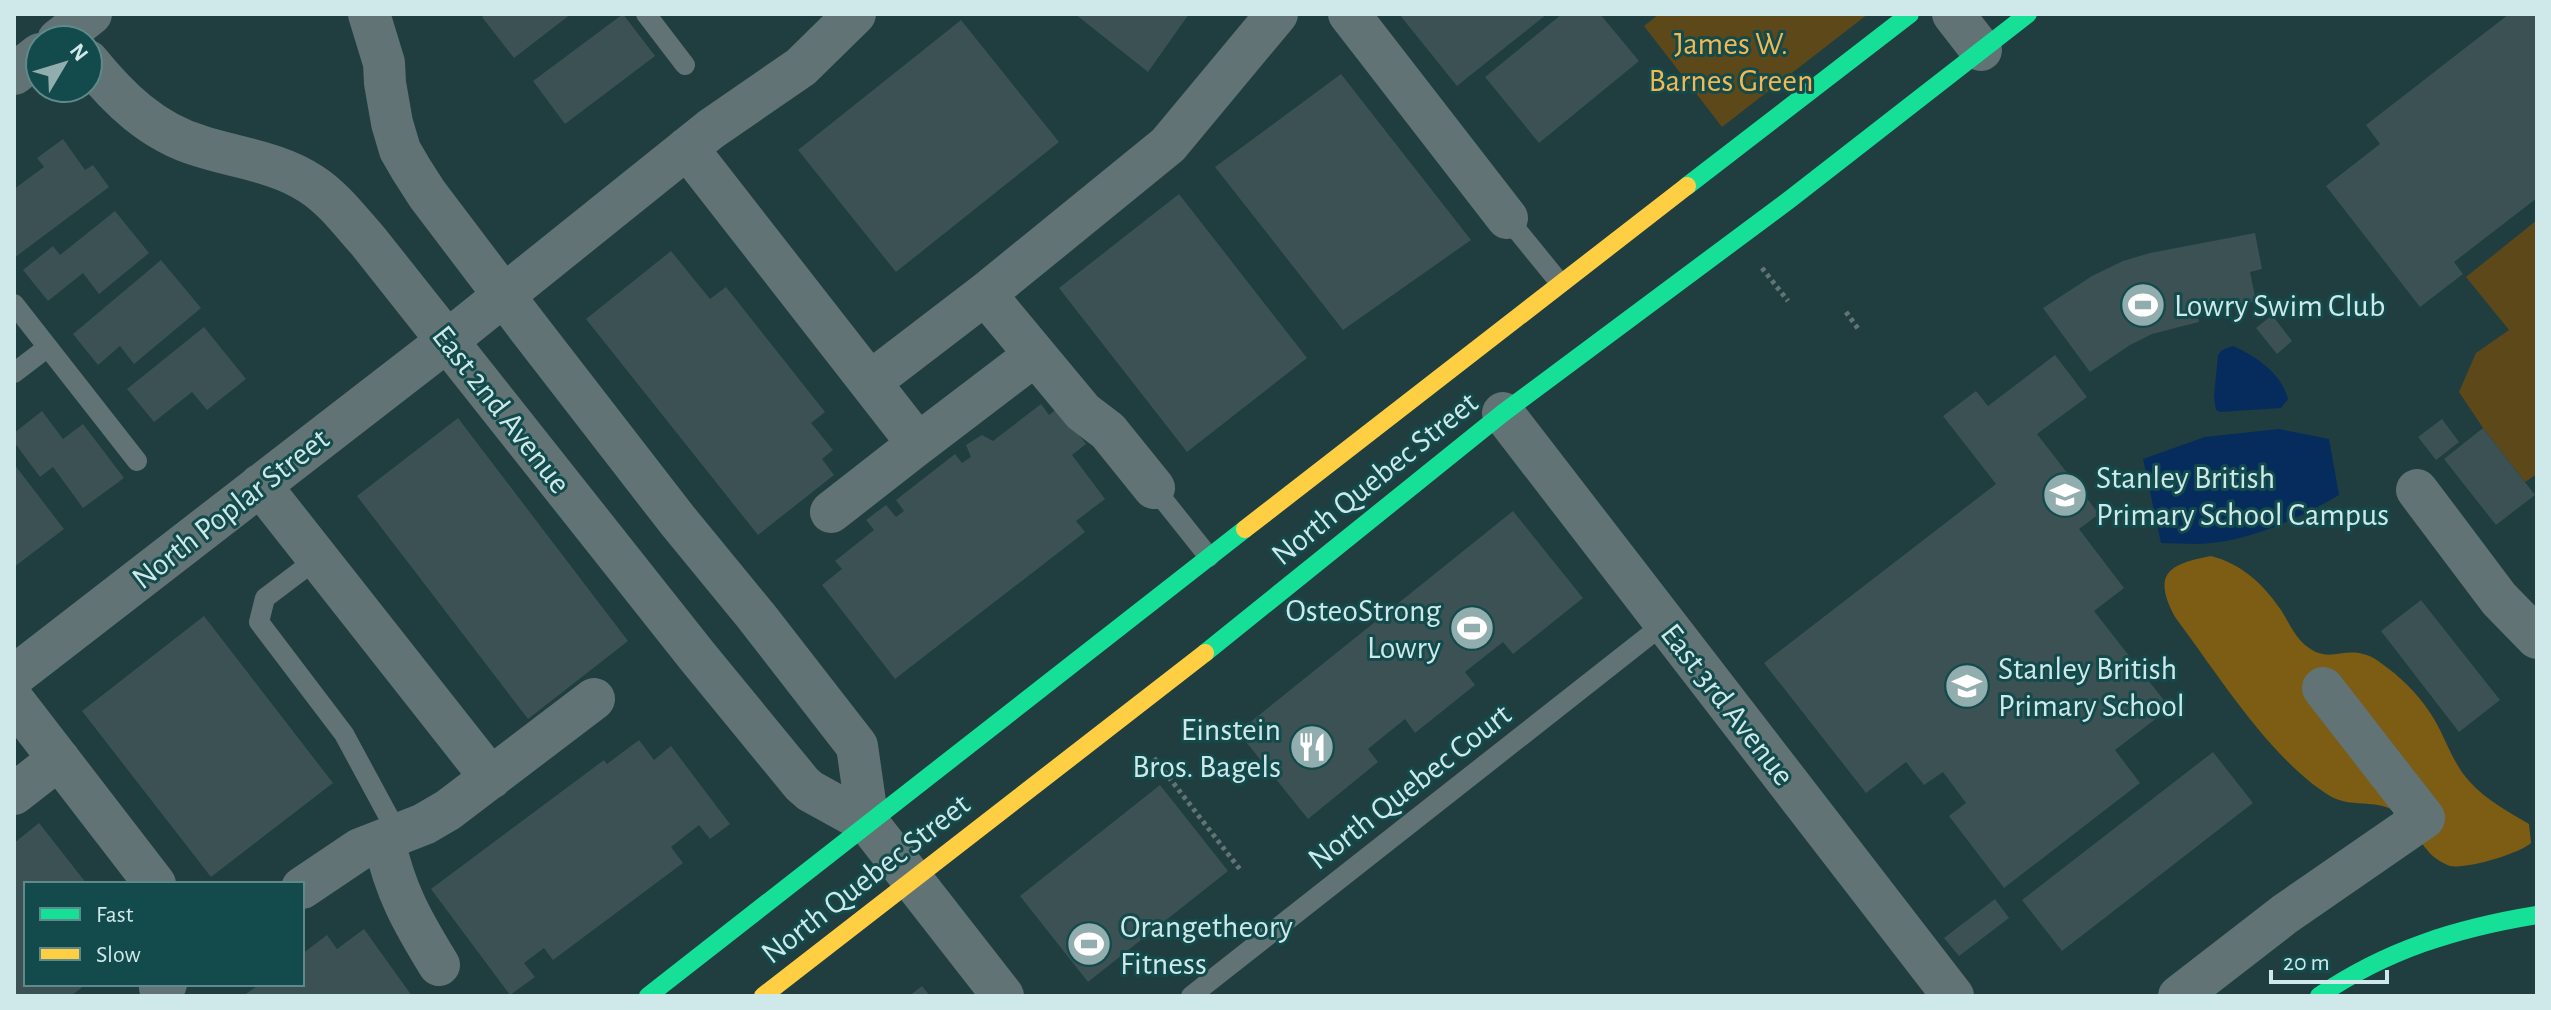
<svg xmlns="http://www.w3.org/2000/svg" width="2551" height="1010" font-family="'Alegreya Sans',sans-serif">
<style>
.green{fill:#5d4819}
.forest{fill:#7d5c14}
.water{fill:#052c5d}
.building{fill:#3b5154}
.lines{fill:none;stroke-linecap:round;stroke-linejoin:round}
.path{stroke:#637475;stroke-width:5;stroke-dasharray:4 4;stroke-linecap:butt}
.lane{stroke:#617374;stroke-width:20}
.street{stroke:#617374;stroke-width:42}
.fast{stroke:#16e098;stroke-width:18}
.slow{stroke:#ffcf43;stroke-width:18}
.labels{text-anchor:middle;stroke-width:6;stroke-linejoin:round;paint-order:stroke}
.park-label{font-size:32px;fill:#f4b853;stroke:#134a4c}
.poi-label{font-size:32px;fill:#cfe9ea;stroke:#134a4c;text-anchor:start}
.street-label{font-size:32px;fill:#cfe9ea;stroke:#134a4c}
</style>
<rect width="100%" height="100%" fill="#203e3f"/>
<path class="green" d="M1659,14H1868L1722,127L1644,26Z
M2537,220V474L2525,482L2483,428L2459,392L2476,353L2509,330L2466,277Z"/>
<path class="forest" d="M2211,556C2242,564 2263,584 2281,610C2289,623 2294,635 2305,645C2328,664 2340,648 2363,654C2373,656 2381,663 2389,669C2406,682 2423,700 2434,719C2446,739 2453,764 2470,782C2486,800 2509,812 2529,824L2531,843C2518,854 2468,869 2450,866C2446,865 2438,860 2434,857C2419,844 2412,822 2395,811C2375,799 2350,808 2330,796C2270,759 2217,673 2175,617C2152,574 2168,564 2211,556Z"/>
<path class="water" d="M2233,346C2256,356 2282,374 2288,399L2281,408L2220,412L2216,410L2214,396L2218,355L2222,350Z
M2279,429L2329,439L2339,495C2299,518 2257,538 2211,543C2195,545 2178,543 2161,543L2143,459L2205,437Z"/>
<path class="building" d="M486,14H571L514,58L482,17Z
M623,14L655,56L565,124L533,81Z
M1075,14H1189L1148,72Z
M1399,14H1547L1457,86Z
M1562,14H1600L1639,61L1539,143L1485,77Z
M2509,14H2537V198L2454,262L2463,274L2420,307L2326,186L2380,144L2366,125Z
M961,20L1059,142L896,272L798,150Z
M1341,74L1471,240L1343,330L1215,167Z
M63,139L85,170L93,165L109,187L14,258V189L44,167L37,158Z
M1179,194L1307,358L1187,452L1059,288Z
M115,211L149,253L99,294L83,273L48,301L23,270L53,246L60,255Z
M2255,233L2262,269L2250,272L2256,301L2197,313L2199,322L2152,334L2130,345L2090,372L2043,308L2092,276L2123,261L2150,253Z
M671,251L710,299L726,287L825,412L811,423L833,450L822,459L834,475L758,535L586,319Z
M161,260L201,308L134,364L120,346L98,365L73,334Z
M2272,315L2292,341L2277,354L2256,328Z
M204,327L246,379L207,410L192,392L154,422L127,389Z
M2055,355L2087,397L2037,434L2099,514L2079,529L2124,588L2094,611L2170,708L2115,750L2140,783L2004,888L1949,816L1966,803L1943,772L1924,785L1906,762L1866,793L1764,663L1996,484L1943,416L1976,391L1988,406Z
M1041,404L1049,415L1058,408L1086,444L1072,455L1105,499L1076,521L1085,532L895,679L822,585L842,569L835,561L874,530L866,520L886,505L896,517L904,511L896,500L955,454L962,463L971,457L966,445L982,435L993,441Z
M42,411L63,439L83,424L124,478L83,508L53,467L40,477L14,442V433Z
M458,418L628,641L528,719L357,496Z
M2442,419L2459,442L2436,460L2418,437Z
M2483,428L2535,495L2496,525L2444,459Z
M14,464L64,529L14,567Z
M1513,511L1583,598L1513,654L1503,642L1465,672L1475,685L1415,733L1405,719L1368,749L1378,762L1308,819L1238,732Z
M2421,600L2500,700L2459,732L2381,631Z
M204,616L333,783L211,877L82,711Z
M639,740L654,760L671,746L730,824L710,839L699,825L671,847L683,863L553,960L544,948L524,963L535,977L510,995L431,889L604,760L607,764Z
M2213,752L2253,803L2062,951L2022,900Z
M1160,785L1228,871L1088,982L1020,896Z
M39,823L87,884H26V984H86L71,996H14V843Z
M1995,899L2009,918L1959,956L1944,938Z
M364,929L412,996H243L260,984H302V954L327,935L337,949Z
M922,986L930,996H909Z"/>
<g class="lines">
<path class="path" d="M1762,268L1788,301
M1846,312L1859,330
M1154,758L1242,872"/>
<path class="lane" d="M646,14L685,65
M1507,218L1560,283
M14,304L137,461
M14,373L48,347
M1154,488L1209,557
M318,558L265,598L259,622L344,734L398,834
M1191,996L1665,623"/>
<path class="street" d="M369,14L384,63L385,83L392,123L400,150L411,169L427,194L527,326L678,521L756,616L857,746L868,823
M1349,14L1507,218
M1953,14L1981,50
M58,40L91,14
M88,61C118,98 152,132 200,146C237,158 278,162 311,184C333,198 350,221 368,241L697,656L802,784L810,791L868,823L1003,996
M14,74L40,54
M687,148L918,444L831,512
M985,294L1083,412L1108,431L1154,488
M870,382L985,294L1168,145L1277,14
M1503,413L1953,996
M918,444L1035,355
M260,485L491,778
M2417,490L2499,599L2537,638
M14,676L447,341L711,129L801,67L855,14
M14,701L155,884
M14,794L59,759
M384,840C395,891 412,921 439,965
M302,888L360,849L424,824L448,810L594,699
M160,988L166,984
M2179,996L2285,914L2424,818L2323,688"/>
<path class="fast" d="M1687,186L1910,14
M1205,653L1503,413L1789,200L2028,14
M648,996L1245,529
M2319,996C2386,950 2457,928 2537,915"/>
<path class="slow" d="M1245,529L1687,186
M763,996L1205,653"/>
</g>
<defs>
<g id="stadium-disc" transform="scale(2.3)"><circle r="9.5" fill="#92adae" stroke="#134a4c"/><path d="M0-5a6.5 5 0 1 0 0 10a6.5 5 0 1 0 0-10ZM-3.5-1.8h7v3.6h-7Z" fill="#fff"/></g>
<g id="school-disc" transform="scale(2.3)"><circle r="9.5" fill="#92adae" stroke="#134a4c"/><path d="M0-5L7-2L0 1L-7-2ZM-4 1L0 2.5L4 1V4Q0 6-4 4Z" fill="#fff"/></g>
<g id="restaurant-disc" transform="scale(2.3)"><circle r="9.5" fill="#92adae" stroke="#134a4c"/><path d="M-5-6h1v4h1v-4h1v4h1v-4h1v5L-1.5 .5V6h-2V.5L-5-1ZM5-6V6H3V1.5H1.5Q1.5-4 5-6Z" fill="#fff"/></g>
</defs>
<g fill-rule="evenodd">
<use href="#stadium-disc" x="2143" y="305"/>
<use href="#school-disc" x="2065" y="495"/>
<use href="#stadium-disc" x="1472" y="628"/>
<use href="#school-disc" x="1967" y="686"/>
<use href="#restaurant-disc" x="1312" y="747"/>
<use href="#stadium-disc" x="1089" y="944"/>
</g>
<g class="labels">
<g class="park-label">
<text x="1731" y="54">James W.<tspan x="1731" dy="37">Barnes Green</tspan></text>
</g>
<g class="poi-label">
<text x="2174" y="316">Lowry Swim Club</text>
<text x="2096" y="488">Stanley British<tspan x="2096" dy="37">Primary School Campus</tspan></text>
<text x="1441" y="621" text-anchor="end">OsteoStrong<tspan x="1441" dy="37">Lowry</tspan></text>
<text x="1998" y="679">Stanley British<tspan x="1998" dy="37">Primary School</tspan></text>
<text x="1281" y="740" text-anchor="end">Einstein<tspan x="1281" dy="37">Bros. Bagels</tspan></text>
<text x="1120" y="937">Orangetheory<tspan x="1120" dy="37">Fitness</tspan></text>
</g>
<g class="street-label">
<text transform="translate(502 409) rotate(52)" y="11">East 2nd Avenue</text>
<text transform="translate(1374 478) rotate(-39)" y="11">North Quebec Street</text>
<text transform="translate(230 508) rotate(-38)" y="11">North Poplar Street</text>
<text transform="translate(1728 704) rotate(52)" y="11">East 3rd Avenue</text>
<text transform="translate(1409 786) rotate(-38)" y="11">North Quebec Court</text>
<text transform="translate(865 878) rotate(-38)" y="11">North Quebec Street</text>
</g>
</g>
<rect width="2551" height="1010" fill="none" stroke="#cfe9ea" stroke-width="32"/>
<rect x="24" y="882" width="280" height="104" fill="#134a4c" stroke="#5e8a8b" stroke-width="2"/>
<rect x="40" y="908" width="40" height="12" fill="#16e098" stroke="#5e8a8b" stroke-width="2"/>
<text x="96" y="922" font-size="24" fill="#cfe9ea">Fast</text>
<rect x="40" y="948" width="40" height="12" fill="#ffcf43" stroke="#5e8a8b" stroke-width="2"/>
<text x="96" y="962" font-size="24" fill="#cfe9ea">Slow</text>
<g transform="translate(64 64) rotate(52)"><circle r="38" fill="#134a4c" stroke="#5e8a8b" stroke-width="2"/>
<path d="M0-6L14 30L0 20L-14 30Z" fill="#92adae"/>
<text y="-12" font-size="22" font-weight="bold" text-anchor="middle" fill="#cfe9ea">N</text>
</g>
<path d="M2271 970v12h116v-12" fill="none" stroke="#cfe9ea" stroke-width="4"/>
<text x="2283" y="970" font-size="24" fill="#cfe9ea" stroke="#134a4c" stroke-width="6" paint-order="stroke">20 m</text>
</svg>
